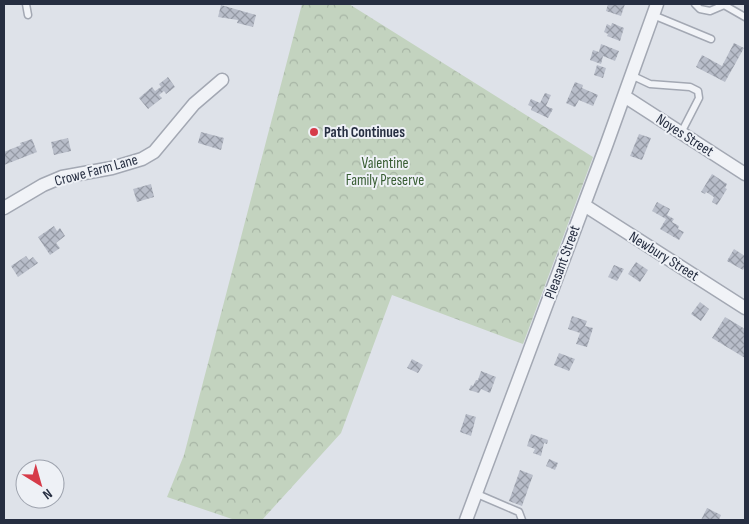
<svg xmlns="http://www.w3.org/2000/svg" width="749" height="524" font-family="'Sofia Sans Condensed',sans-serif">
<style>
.forest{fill:url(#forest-crowns)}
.building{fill:url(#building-cross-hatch)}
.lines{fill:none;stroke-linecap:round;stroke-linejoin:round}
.lane-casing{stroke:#a3a8b3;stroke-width:9}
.street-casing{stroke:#a3a8b3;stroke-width:15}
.lane{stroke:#f1f3f7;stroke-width:6}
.street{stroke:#f1f3f7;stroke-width:12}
.poi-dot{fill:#d63b49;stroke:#eef1f6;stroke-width:2}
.labels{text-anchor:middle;stroke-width:4;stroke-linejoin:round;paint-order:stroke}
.poi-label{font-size:15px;font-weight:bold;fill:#262e41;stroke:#eef1f6;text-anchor:start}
.street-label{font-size:15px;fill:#262e41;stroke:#eef1f6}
.park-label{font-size:15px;fill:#385d33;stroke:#eef1f6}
</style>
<defs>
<pattern id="forest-crowns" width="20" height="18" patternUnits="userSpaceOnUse" patternTransform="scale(1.25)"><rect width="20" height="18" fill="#c3d3bf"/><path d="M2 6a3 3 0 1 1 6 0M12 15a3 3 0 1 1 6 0" fill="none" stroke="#a7b5a5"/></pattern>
<pattern id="building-cross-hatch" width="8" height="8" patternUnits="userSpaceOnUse" patternTransform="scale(1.25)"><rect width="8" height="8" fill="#b8bdc9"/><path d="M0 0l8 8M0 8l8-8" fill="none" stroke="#959aa5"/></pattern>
</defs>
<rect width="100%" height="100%" fill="#dee2e9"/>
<path class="forest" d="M302,4H349L593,157L523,344L392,295L341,433L262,520H235L167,497L184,455Z"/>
<path class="building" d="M608,4H625L621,16L606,11Z
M221,5L256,15L253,27L237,23L238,20L218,17Z
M612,23L624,28L620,41L607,36L608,34L604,32L607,24L611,26Z
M734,43L744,48L725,82L696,67L702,55L722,66Z
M601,44L619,51L615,61L603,56L601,64L590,60L593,50L599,52Z
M597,65L606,68L603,78L594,75Z
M168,77L175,87L166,94L164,91L159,95L162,98L148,109L139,98L152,87L155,91L161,87L159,84Z
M575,82L583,85L582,88L598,95L593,106L579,100L575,107L566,103Z
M545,93L551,95L546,106L553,109L548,118L531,110L532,107L528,105L531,99L540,103Z
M201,132L224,138L221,150L198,143Z
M639,134L651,138L642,160L630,156Z
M68,138L71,151L54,155L51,142Z
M32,139L37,152L4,165V152L21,145L20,143Z
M712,174L727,184L725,188L727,189L717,205L712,202L714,197L706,192L705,194L701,192Z
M151,184L154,197L137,202L133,189Z
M657,202L670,209L667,215L674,219L672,222L679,226L678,229L684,232L679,240L660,229L666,219L652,211Z
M54,226L57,231L60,228L65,236L56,243L60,248L50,255L38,237Z
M734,249L745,256V267L743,270L727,261Z
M26,256L29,260L33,257L38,263L18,277L11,266Z
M636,262L648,270L640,282L628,274Z
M614,265L624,269L617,281L608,277Z
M700,302L709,309L701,321L691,314Z
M572,316L587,321L585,326L593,328L587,347L576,344L580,333L568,329Z
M725,317L745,329V358L712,338Z
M559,353L575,359L569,371L554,365Z
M412,359L423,365L418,373L407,368Z
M481,371L496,377L490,393L481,389L479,393L469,390L471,385L473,386L476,380H478Z
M466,414L476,417L471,436L460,432Z
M531,434L548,440L547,444L544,443L541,456L533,453L535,449L527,446Z
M549,459L558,463L555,470L546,466Z
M520,470L533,475L522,506L509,501Z
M707,508L721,515L719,520H701Z"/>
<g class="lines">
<g class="lane-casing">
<path id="lane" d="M26,4L28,15
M695,4L700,9L710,11L724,5
M725,4L724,5L745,17
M653,15L711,39
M631,75L650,84L690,87L698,91L699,98L681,133
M477,494L519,512L522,520"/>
</g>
<g class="street-casing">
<path id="street" d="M624,96L745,174
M584,205L745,308
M4,208L43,185L62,177L112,168L142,159L154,152L194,104L222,80
M466,520L606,146L657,4"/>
</g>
<use href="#lane" class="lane"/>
<use href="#street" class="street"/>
</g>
<circle class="poi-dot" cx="314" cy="132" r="5"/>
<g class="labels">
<g class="poi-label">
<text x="324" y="137">Path Continues</text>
</g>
<g class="street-label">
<text transform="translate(685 135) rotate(33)" y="5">Noyes Street</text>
<text transform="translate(96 170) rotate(-15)" y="5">Crowe Farm Lane</text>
<text transform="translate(664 256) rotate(32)" y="5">Newbury Street</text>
<text transform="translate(562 262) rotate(-70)" y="5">Pleasant Street</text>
</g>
<g class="park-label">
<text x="385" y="168">Valentine<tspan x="385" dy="17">Family Preserve</tspan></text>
</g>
</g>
<rect width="749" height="524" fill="none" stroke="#262e41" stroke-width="10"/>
<g transform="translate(40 484) rotate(143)"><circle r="24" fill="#eef1f6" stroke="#9ea3ae"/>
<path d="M0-4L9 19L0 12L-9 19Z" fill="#d63b49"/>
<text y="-8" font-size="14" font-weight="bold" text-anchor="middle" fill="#262e41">N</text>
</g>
</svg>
